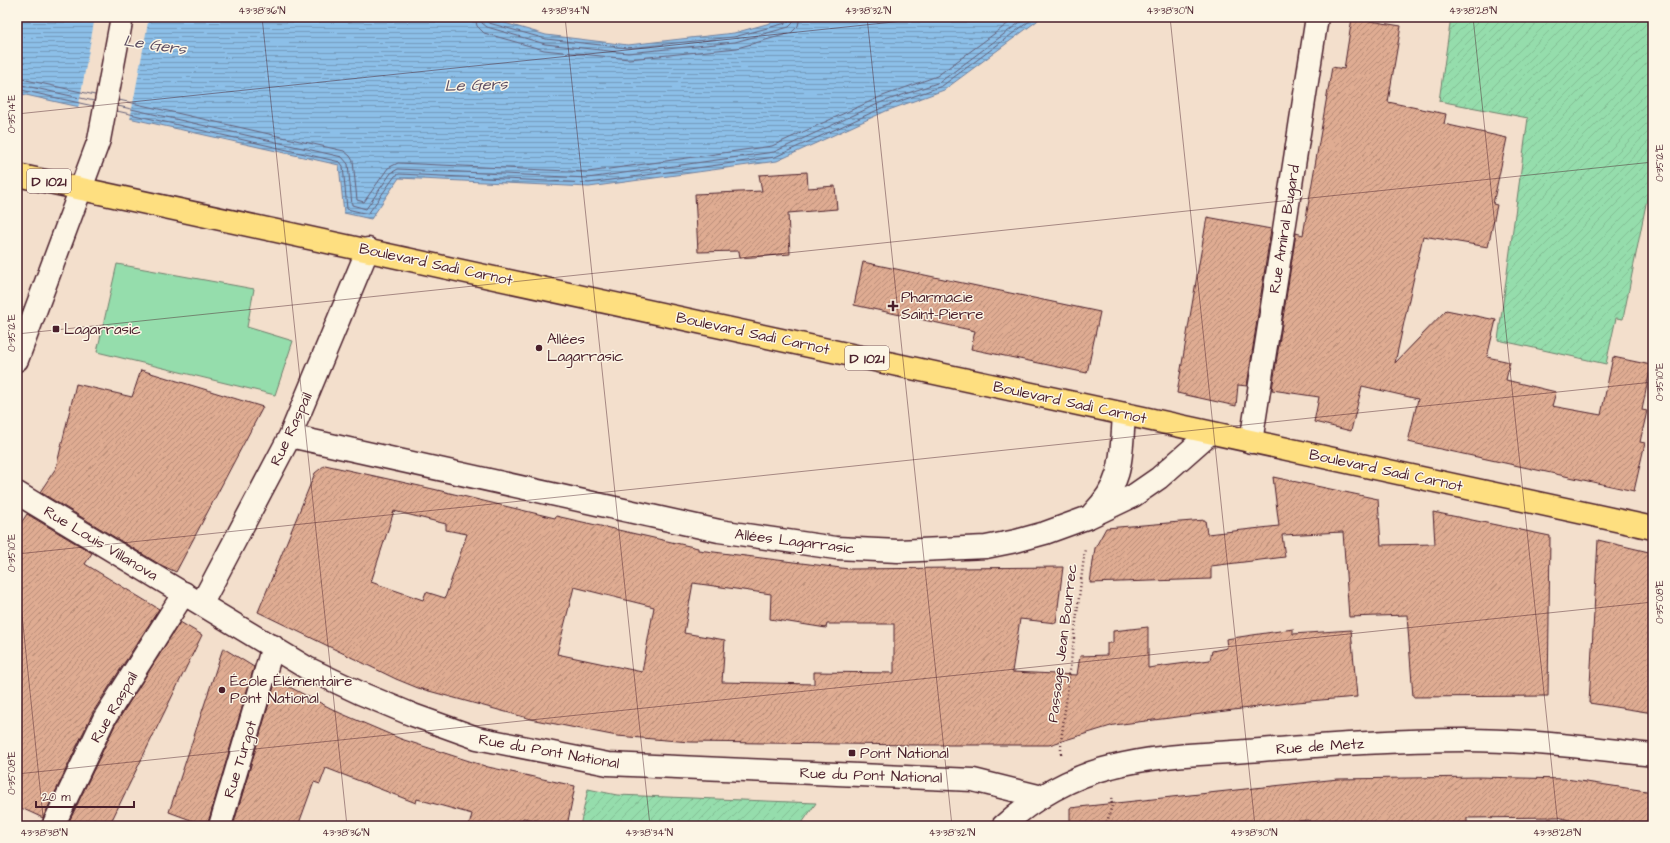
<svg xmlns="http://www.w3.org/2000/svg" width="1670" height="843" font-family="'Architects Daughter',sans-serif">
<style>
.grass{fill:#95ddac;stroke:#707e6c}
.garden{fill:url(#garden-furrows);stroke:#707e6c}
.water{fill:url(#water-rules);stroke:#727f9c}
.pier{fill:#f3dfcc}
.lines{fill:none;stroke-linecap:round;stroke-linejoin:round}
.shore{stroke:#645f77;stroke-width:1}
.building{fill:url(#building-hatch);stroke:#4a1f2b;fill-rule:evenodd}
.street-casing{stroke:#4a1f2b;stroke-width:25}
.secondary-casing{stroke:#4a1f2b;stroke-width:25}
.primary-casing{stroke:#4a1f2b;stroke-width:25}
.path{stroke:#4a1f2b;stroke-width:2.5;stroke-dasharray:1 3;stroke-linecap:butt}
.street{stroke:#fcf5e5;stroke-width:22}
.secondary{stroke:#fcf5e5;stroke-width:22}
.primary{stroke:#fedf80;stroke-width:22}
.ticks{fill:none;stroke:#4a1f2b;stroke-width:1;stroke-opacity:0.45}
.poi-dot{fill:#4a1f2b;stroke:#fcf5e5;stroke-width:1.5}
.labels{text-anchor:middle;stroke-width:3;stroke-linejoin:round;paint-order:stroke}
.shield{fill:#fcf5e5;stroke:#7f5f63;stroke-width:1}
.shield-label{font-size:14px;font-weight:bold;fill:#4a1f2b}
.street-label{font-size:15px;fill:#4a1f2b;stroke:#fcf5e5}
.poi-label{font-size:15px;fill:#4a1f2b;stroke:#fcf5e5;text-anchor:start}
.water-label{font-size:16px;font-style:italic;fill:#5e4f64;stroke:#fcf5e5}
.neatline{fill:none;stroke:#4a1f2b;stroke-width:1.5}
.ticks-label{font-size:10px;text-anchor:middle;fill:#4a1f2b}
</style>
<defs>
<pattern id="garden-furrows" width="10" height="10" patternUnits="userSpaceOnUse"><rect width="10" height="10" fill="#95ddac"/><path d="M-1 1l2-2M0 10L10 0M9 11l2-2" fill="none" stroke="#82bd94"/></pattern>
<pattern id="water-rules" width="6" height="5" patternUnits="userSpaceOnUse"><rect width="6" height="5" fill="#8cbfe8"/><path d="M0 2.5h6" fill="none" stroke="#749bbc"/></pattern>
<pattern id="building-hatch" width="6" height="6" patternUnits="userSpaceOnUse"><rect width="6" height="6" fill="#dfac92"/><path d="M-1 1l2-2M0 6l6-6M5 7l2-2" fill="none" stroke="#b78b77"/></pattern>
</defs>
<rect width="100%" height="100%" fill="#f3dfcc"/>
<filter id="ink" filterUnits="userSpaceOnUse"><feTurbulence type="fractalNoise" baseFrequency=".025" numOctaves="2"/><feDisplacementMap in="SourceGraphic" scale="8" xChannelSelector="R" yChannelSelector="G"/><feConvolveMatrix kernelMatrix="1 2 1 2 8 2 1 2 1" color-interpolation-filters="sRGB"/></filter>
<g filter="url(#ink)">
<path class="grass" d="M117,264L254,289L247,327L293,341L275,395L97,352Z"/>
<path class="garden" d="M1451,17H1653V195L1648,194L1623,319L1616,318L1606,364L1498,340L1528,118L1439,101Z
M588,789L617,795L816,803L800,826H580Z"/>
<path class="water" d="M17,17H484L546,35L628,45L734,33L792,17H1040L1037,21L944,90L886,111L777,161L589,187L399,178L371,219L344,213L339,165L17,93Z"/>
<path class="pier" d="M95,17H149L130,120L78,109Z"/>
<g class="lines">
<path class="shore" d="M475,17L477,26L484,33L544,50L629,59L737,48L791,33L798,26L800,17
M481,17L482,23L487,27L545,44L628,53L735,42L789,27L793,23L794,17
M486,17V21L489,23L546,39L628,48L734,37L786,23L789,21V17
M17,78L95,95
M17,84L94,101
M17,89L93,106
M119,100L344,151L350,156L353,161L357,200L364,202L388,168L398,163L588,172L772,146L880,97L937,76L1017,17
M118,106L342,157L348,164L352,205L366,209L391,173L398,169L588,178L774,152L882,102L940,82L1027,17
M117,111L340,162L343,166L347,209L368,214L395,176L399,174L589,183L775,157L884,107L942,86L1035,17"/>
</g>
<path class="building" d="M1352,18L1401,26L1388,102L1446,114L1444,124L1507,138L1493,204L1497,205L1488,247L1423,236L1395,363L1446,310L1496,320L1487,357L1510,362L1506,380L1556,392L1552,406L1601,415L1613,357L1651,365L1642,410L1647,411L1640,442L1645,443L1634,491L1408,442L1418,399L1362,386L1351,431L1314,422L1319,397L1272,390L1296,233L1303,235L1332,67L1344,69Z
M807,172L808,188L835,186L837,209L788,213L790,254L740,258L739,251L698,252L695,194L762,191L759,175Z
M1207,217L1271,229L1247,386L1238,385L1236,406L1177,393Z
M863,262L1100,312L1087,373L971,349L975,331L854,305Z
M141,370L263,407L176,572L159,564L40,492L56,468L76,384L132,397Z
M325,465L433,489L555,518L556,516L698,548V550L849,569L1063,567L1056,623L1020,619L1012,672L1077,675L1080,656L1107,655V643H1113V631L1148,627V668L1210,660L1212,651L1227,648L1226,639L1293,629V634L1351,630L1357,697L1297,702L1114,725L1049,745H915L690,742L617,736L535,720L418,688L396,679L258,612L315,473ZM394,511L446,524V530L467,534L445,598L426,592L423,600L371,582ZM693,583L771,594L770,619L826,628L827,624H894V673L814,672V684L722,682L725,640L684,633ZM574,587L654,607L642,672L557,654Z
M1273,477L1378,499L1381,545L1435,544L1433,512L1550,536L1548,696L1413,697L1407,615L1349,617L1343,532L1282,535L1285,557L1211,566V579L1090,583L1095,548L1106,528L1205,520L1207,534L1279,526Z
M27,514L92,553L85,564L159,609L93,712L43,818L17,806V529Z
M1598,540L1653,553V713L1589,703Z
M180,622L202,635L109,826H67L115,725Z
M223,648L254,667L207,826L169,812Z
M276,680L340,713L401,739L488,767L575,786L567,826L523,818L521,826H469L472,814L417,799L416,803L326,768L320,784L314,782L298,826H233Z
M1478,777L1566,779L1653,792V826H1591L1558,817L1467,818V826L1354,825V826H1310L1309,820L1279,823L1265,826H1070V808L1338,779Z"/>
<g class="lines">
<g class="street-casing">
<path id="street" d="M290,436L719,531L836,548L898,551L986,547L1016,541L1045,533L1089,517L1133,496L1159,478L1210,433
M1251,442L1317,17
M1093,513C1124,482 1121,455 1124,414
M202,603L290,436L368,249
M53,826L104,719L184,593
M220,826L273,646"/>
</g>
<g class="secondary-casing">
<path id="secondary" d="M17,360L99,140L122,17
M17,493L307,668L360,693L413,715L477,738L608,764L973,780L1042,797
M1003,826C1032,799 1073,776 1111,767C1160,754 1211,754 1261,750C1329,745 1397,740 1466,740C1528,740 1591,748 1653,755"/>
</g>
<g class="primary-casing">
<path id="primary" d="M17,175L1653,528"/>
</g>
<path class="path" d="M18,146L20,132
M1061,754V742L1085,549
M1106,826L1112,805L1111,795"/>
<use href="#street" class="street"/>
<use href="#secondary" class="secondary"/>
<use href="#primary" class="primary"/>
</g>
</g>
<path class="ticks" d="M262,17L347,826M565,17L650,826M867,17L952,826M1170,17L1255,826M1473,17L1558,826M17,114L941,17M17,334L1653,162M17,554L1653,382M17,567L44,826M17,774L1653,602M1610,826L1653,821"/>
<g class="poi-dot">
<path d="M891 300h4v4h4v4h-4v4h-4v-4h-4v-4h4z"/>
<rect x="52" y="325" width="8" height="8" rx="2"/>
<circle cx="539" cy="348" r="4"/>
<circle cx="222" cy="690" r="4"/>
<rect x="848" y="749" width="8" height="8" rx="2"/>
</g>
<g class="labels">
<g class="shield">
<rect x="27" y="169" width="44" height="24" rx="3"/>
<rect x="845" y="346" width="44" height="24" rx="3"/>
</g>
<g class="shield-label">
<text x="49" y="186">D 1021</text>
<text x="867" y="363">D 1021</text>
</g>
<g class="street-label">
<text transform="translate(1284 229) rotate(-81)" y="5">Rue Amiral Bugard</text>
<text transform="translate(436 264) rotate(12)" y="5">Boulevard Sadi Carnot</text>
<text transform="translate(753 333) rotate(12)" y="5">Boulevard Sadi Carnot</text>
<text transform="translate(1070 402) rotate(12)" y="5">Boulevard Sadi Carnot</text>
<text transform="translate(291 429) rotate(-65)" y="5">Rue Raspail</text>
<text transform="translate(1386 470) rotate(12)" y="5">Boulevard Sadi Carnot</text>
<text transform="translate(795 541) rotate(7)" y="5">Allées Lagarrasic</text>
<text transform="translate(101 543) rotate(31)" y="5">Rue Louis Villanova</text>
<text transform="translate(1062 643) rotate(-83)" y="5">Passage Jean Bourrec</text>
<text transform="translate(114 707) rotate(-60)" y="5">Rue Raspail</text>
<text transform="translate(1320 746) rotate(-4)" y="5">Rue de Metz</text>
<text transform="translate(549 751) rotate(10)" y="5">Rue du Pont National</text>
<text transform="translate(240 759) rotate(-73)" y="5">Rue Turgot</text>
<text transform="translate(871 775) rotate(2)" y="5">Rue du Pont National</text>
</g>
<g class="poi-label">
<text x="901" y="302">Pharmacie<tspan x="901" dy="17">Saint-Pierre</tspan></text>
<text x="64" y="334">Lagarrasic</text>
<text x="547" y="344">Allées<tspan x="547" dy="17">Lagarrasic</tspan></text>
<text x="230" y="686">École Élémentaire<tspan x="230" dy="17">Pont National</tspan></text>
<text x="860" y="758">Pont National</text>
</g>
<g class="water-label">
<text transform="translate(155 44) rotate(8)" y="6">Le Gers</text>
<text transform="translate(476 84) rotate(-2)" y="6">Le Gers</text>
</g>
</g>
<rect width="1670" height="843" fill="none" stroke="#fcf5e5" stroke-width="44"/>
<path d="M36 801v6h98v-6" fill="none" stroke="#4a1f2b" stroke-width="2"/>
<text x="42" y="801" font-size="12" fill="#4a1f2b" stroke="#fcf5e5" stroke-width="3" paint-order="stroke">20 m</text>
<rect x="22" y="22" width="1626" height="799" class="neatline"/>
<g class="ticks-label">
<text x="262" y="14">43°38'36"N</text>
<text x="565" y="14">43°38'34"N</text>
<text x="868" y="14">43°38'32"N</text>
<text x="1170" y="14">43°38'30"N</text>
<text x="1473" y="14">43°38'28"N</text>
<text transform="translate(11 114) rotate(-90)" y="4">0°35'14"E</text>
<text transform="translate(1659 163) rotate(-90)" y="4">0°35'12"E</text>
<text transform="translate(11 333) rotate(-90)" y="4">0°35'12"E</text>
<text transform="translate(1659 382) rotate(-90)" y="4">0°35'10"E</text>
<text transform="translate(11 553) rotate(-90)" y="4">0°35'10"E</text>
<text transform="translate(1659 602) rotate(-90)" y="4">0°35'08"E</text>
<text transform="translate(11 773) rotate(-90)" y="4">0°35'08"E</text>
<text x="44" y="836">43°38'38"N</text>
<text x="346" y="836">43°38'36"N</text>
<text x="649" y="836">43°38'34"N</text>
<text x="952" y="836">43°38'32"N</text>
<text x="1254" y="836">43°38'30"N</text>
<text x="1557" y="836">43°38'28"N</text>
</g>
</svg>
